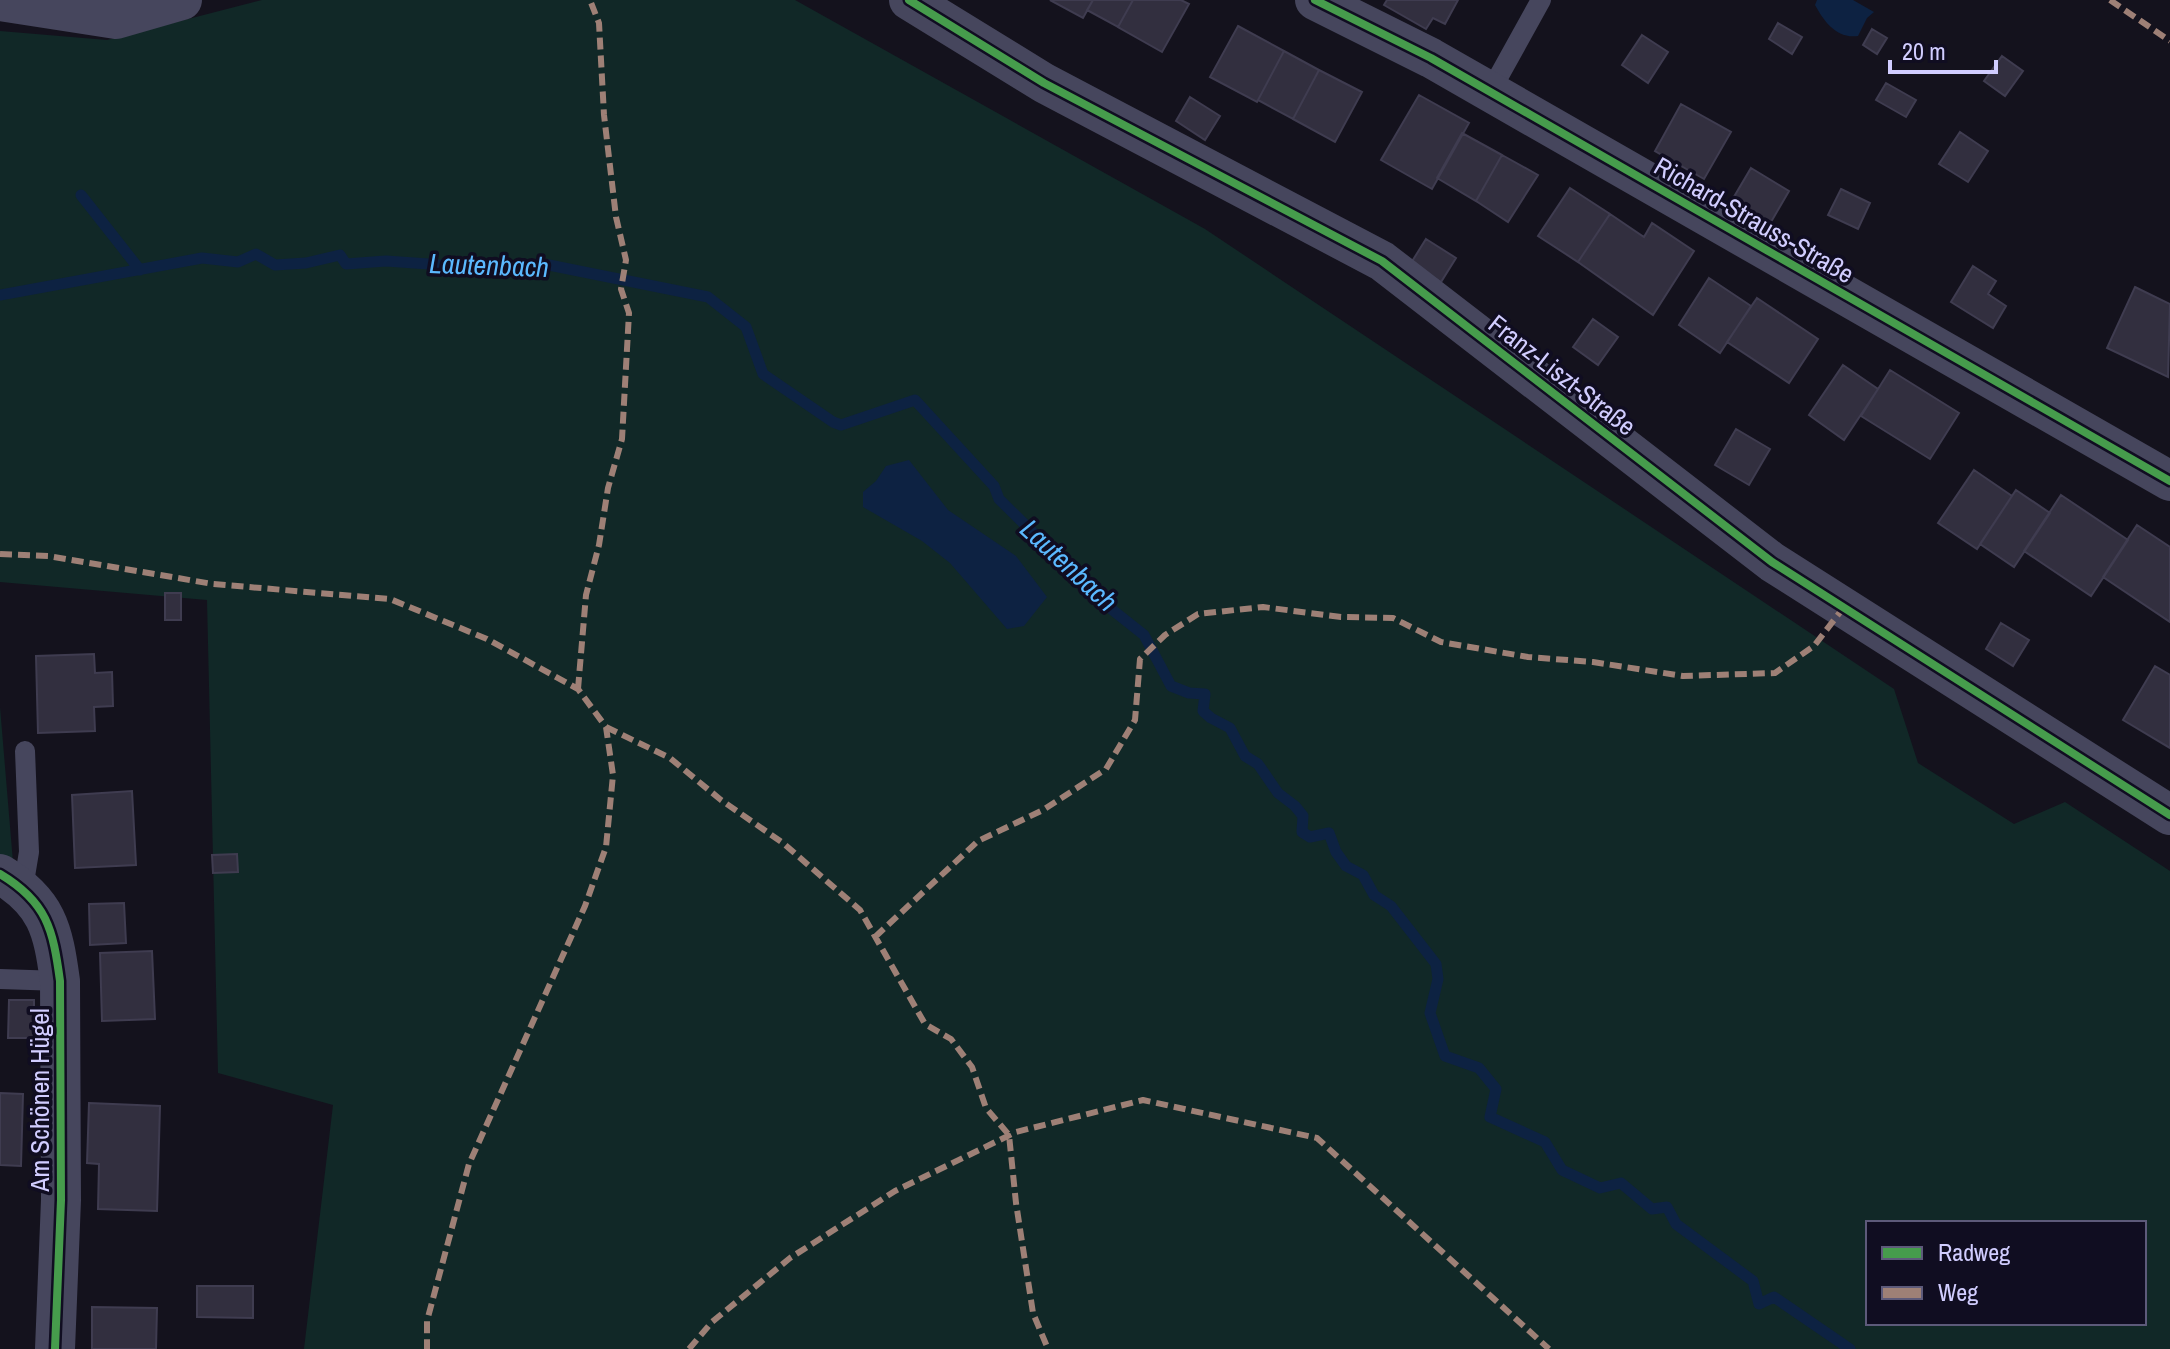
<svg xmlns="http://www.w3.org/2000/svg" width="2170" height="1349" font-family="'Archivo Narrow',sans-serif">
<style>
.green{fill:#112827;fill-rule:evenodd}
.water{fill:#0d2242}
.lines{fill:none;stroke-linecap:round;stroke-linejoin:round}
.stream{stroke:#0d2242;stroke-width:11}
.building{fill:#322f3f;stroke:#3f3c50;stroke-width:2}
.lane{stroke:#46465d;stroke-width:20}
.street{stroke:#46465d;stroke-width:40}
.quiet{stroke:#9e8076;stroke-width:6;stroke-dasharray:12 6;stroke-linecap:butt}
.cycleway-casing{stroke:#100d21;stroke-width:13}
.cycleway{stroke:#469c4c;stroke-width:8}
.labels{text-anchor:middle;stroke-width:7;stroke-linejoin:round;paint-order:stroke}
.street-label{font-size:26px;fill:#d1cdff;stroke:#100d21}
.water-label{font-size:28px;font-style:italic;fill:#5bb9ff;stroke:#100d21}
</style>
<rect width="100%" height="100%" fill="#14121d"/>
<path class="green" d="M262,0H795L1205,229L1894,689L1918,763L2014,824L2065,802L2170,871V1349H304L333,1105L218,1073L207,600L0,582V31L107,40ZM1868,1223H2144V1323H1868Z
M0,707L15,886L0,885Z"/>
<path class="water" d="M1817,0H1853L1874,12L1867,18L1858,36C1836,39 1824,21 1815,5Z
M909,460L948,510L1016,556L1047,597L1024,626L1007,629L950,563L922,541L863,507V492L876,481L886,466Z"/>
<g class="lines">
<path class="stream" d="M81,195L140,270
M0,295L202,258L238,262L256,254L275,265L306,263L340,255L346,264L386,261L528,271L539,263L708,297L746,327L763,374L833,422L841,425L915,400L994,486L999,499L1105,604L1144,635L1171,686L1189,693L1205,694L1203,711L1211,718L1230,728L1245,756L1258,764L1278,793L1295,806L1303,816L1302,832L1310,837L1329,833L1336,852L1346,866L1363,875L1374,895L1391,906L1436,964L1438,979L1430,1013L1445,1056L1479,1068L1496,1089L1490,1117L1545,1142L1562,1170L1600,1188L1621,1183L1652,1209L1667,1207L1676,1224L1753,1281L1759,1304L1774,1297L1850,1349"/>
</g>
<path class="building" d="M1050,0H1093L1083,18Z
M1093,0H1133L1118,27L1087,10Z
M1133,0H1181L1189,4L1162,52L1118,27Z
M1387,0H1458L1445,24L1433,18L1426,29L1384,5Z
M1778,23L1802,37L1792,54L1769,39Z
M1238,26L1284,51L1257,102L1210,77Z
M1872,29L1887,38L1877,54L1863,45Z
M1642,35L1668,52L1648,83L1622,65Z
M1284,51L1319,70L1293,119L1258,100Z
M2002,56L2023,71L2005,96L1984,81Z
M1319,70L1362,92L1335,142L1293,119Z
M1886,83L1916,100L1906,117L1876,100Z
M1419,95L1469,123L1432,189L1381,160Z
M1190,97L1220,116L1205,140L1176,121Z
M1681,104L1731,132L1704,179L1655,151Z
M1960,132L1988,151L1968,182L1939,164Z
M1462,133L1502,155L1476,201L1437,178Z
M1502,155L1538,175L1508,222L1476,201Z
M1751,168L1789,191L1767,229L1728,207Z
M1570,188L1610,214L1578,262L1538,236Z
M1841,189L1870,203L1858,229L1828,215Z
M1610,214L1644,237L1652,223L1694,251L1653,315L1578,262Z
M1426,239L1456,258L1441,282L1411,263Z
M1973,266L1996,281L1988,294L2006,306L1993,328L1951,302Z
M1709,278L1751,306L1720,353L1679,325Z
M2135,287L2170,304L2168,377L2107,348Z
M1757,298L1818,339L1789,383L1727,342Z
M1593,319L1618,337L1598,365L1573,347Z
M1843,365L1878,389L1844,440L1809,415Z
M1890,370L1959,413L1930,459L1861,416Z
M1736,429L1770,449L1749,485L1715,465Z
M1974,470L2012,496L1977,549L1938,523Z
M2016,490L2050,513L2014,567L1980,544Z
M2061,495L2128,540L2091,596L2024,551Z
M2137,525L2170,547V622L2103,577Z
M165,593H181V620H165Z
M2001,623L2029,640L2013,666L1986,649Z
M94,654L95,673L112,672L113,706L94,707L95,731L38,733L36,656Z
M2155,666L2170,675V748L2123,720Z
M132,791L136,865L75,868L72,795Z
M237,854L238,872L213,873L212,855Z
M124,903L126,943L90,945L89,904Z
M152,951L155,1019L102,1021L100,953Z
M9,1000H34V1038H8Z
M0,1093L23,1094L21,1166L0,1165Z
M89,1103L160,1106L157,1211L98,1209L99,1164L87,1163Z
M197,1286H253V1318L197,1317Z
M92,1307L157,1308L156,1349H92Z"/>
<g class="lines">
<path class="lane" d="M1490,92L1541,0
M23,888L29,852L25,751
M0,979L60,981"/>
<path class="street" d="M909,0L1044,83L1382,261L1772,562L2170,815
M1315,0L1431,58L2170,481
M0,1L116,19L182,0
M0,874C47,902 53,929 60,981L61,1200L55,1349"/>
<path class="quiet" d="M2110,0L2170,41
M0,554L48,556L213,584L390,599L487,639L578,689L606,727L613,775L606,847L585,906L469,1164L427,1321V1349
M578,689L586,595L599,545L608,488L622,439L629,313L621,289L626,260L616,217L604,115L599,23L590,0
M606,727L670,758L721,800L783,843L860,910L925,1024L951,1039L972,1067L986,1108L1009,1135L1016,1203L1033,1313L1048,1349
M875,937L978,841L1043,810L1106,769L1135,720L1140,659L1165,635L1198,614L1263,607L1341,617L1393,618L1441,642L1528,657L1593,662L1683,676L1775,673L1814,646L1844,607
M689,1349L712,1322L790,1258L895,1191L1016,1132L1143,1100L1317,1138L1549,1349"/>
<g class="cycleway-casing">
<path id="cycleway" d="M909,0L1044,83L1382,261L1772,562L2170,815
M1315,0L1431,58L2170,481
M0,874C47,902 53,929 60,981L61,1200L55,1349"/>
</g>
<use href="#cycleway" class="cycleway"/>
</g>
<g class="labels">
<g class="street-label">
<text transform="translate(1754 220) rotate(30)" y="9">Richard-Strauss-Straße</text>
<text transform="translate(1562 375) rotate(38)" y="9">Franz-Liszt-Straße</text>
<text transform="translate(40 1100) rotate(-90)" y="9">Am Schönen Hügel</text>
</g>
<g class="water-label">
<text transform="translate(489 265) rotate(2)" y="10">Lautenbach</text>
<text transform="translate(1069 565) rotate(43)" y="10">Lautenbach</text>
</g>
</g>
<rect x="1866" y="1221" width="280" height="104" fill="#100d21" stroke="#5d5a7a" stroke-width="2"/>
<rect x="1882" y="1247" width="40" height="12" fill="#469c4c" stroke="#5d5a7a" stroke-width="2"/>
<text x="1938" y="1261" font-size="24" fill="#d1cdff">Radweg</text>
<rect x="1882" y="1287" width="40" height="12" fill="#9e8076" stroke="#5d5a7a" stroke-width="2"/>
<text x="1938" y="1301" font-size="24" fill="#d1cdff">Weg</text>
<path d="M1890 60v12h106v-12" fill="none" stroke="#d1cdff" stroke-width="4"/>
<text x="1902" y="60" font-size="24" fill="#d1cdff" stroke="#100d21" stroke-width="6" paint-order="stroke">20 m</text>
</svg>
